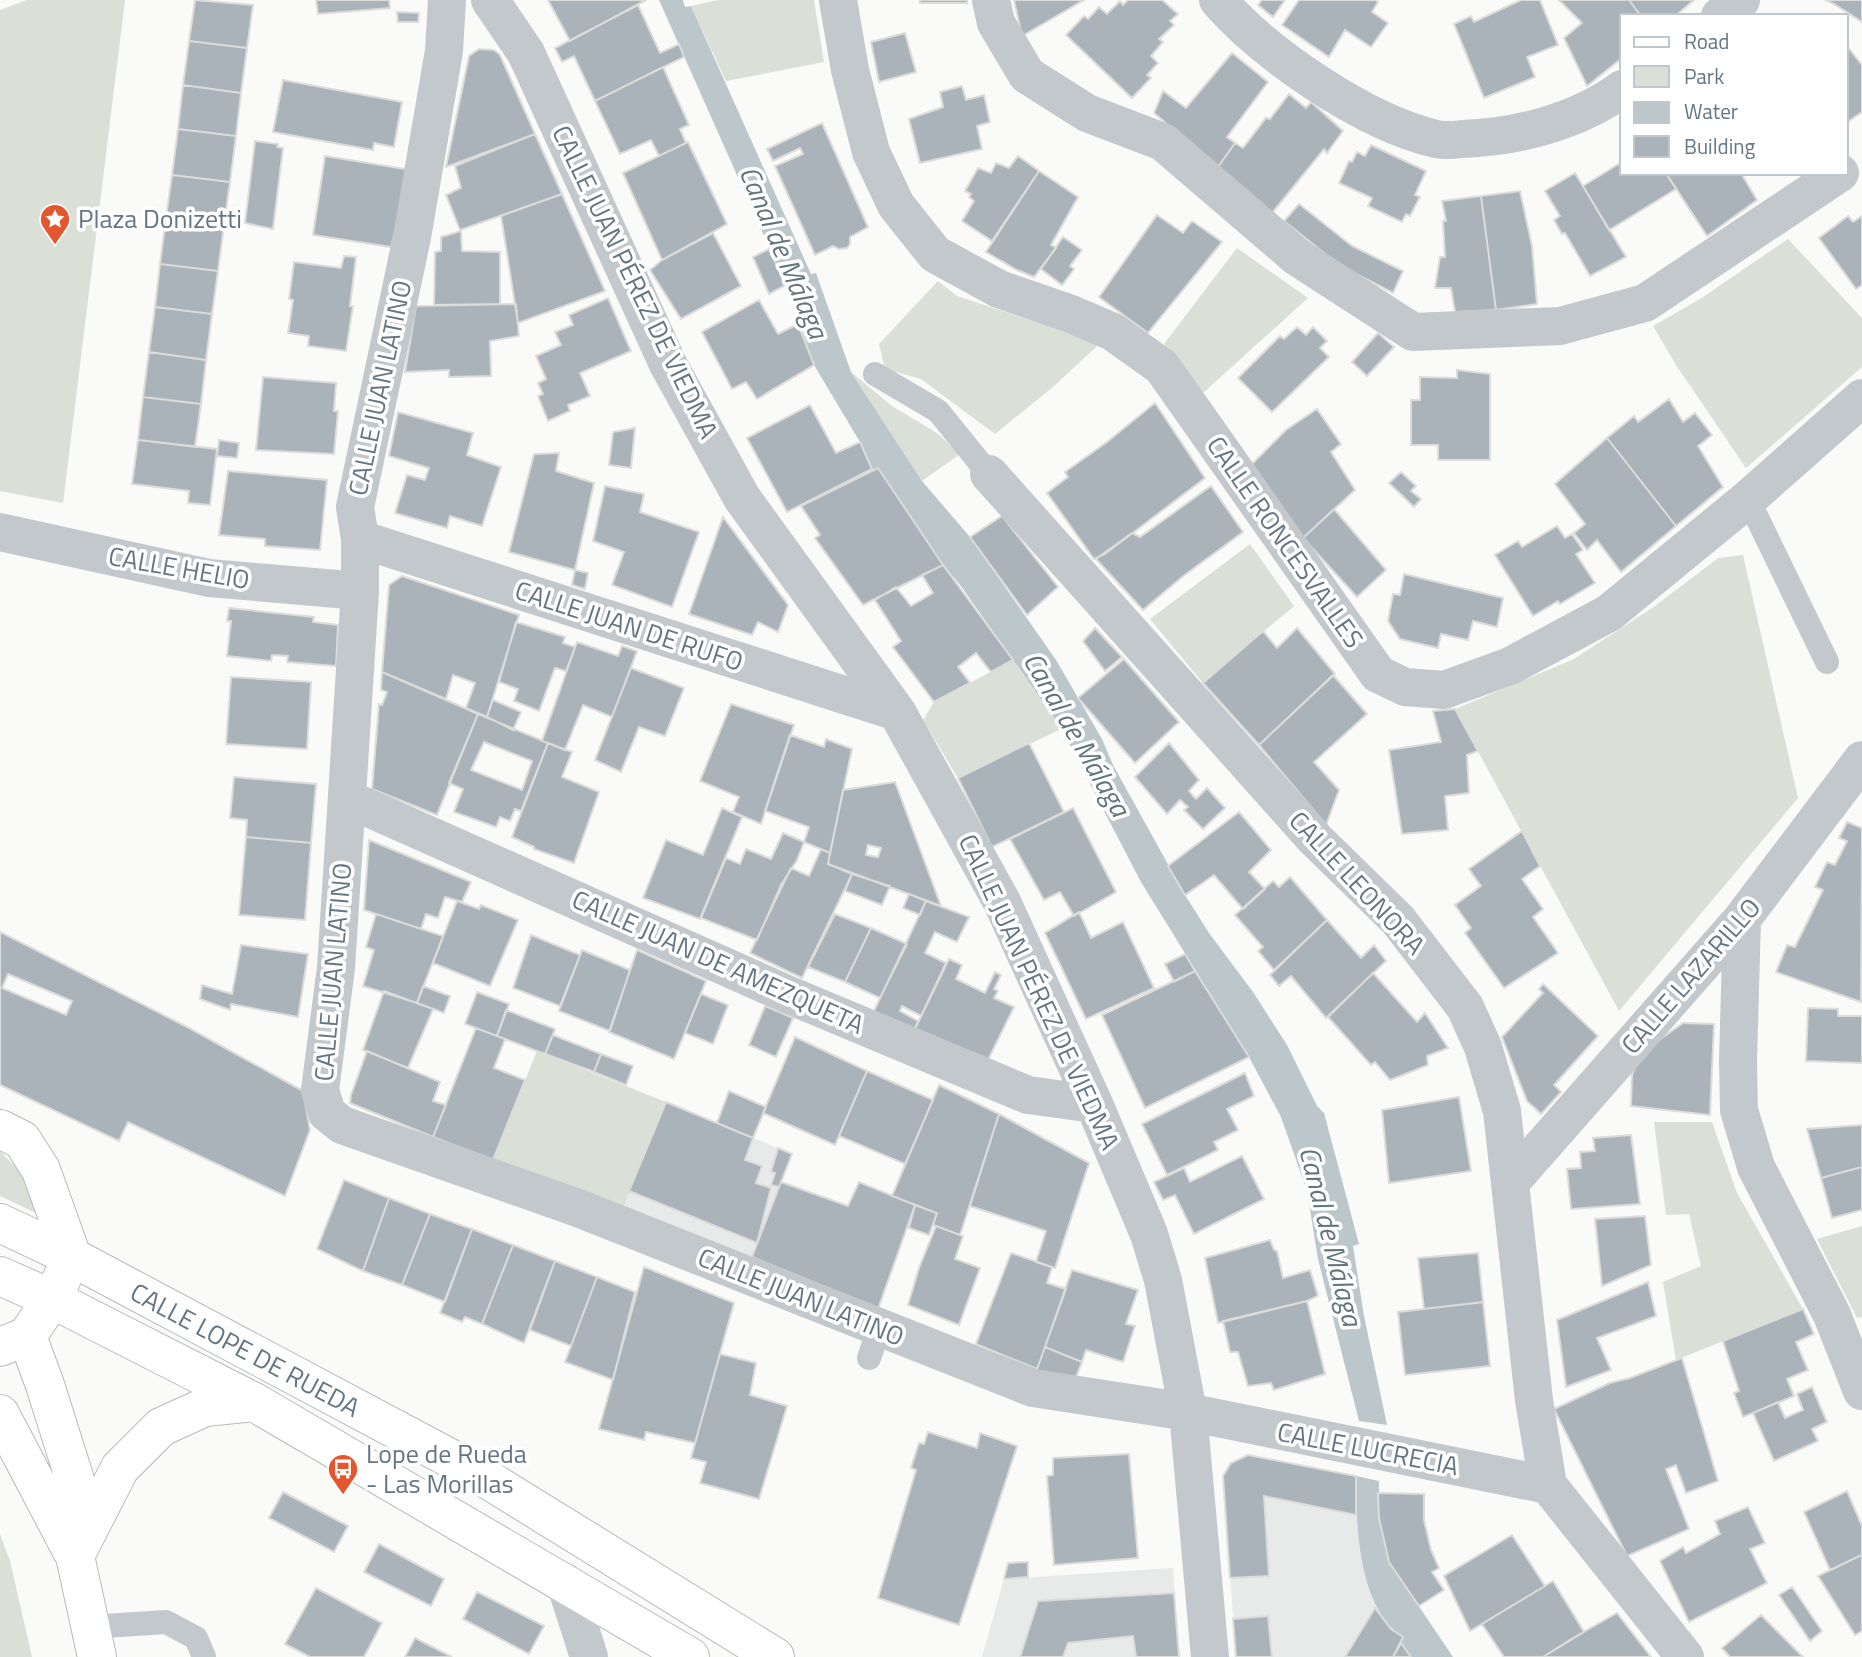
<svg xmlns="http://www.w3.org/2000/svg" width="1862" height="1657" font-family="'Titillium Web',sans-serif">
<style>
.built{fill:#e8e9e9}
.green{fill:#dadfd7}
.water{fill:#bbc7cb}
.building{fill:#aab3b9;stroke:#dcdcda;stroke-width:2;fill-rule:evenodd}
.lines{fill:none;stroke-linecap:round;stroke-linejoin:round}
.primary-casing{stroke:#b5babe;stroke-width:40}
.lane{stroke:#c3c8cc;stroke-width:24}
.street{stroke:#c3c8cc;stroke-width:38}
.primary{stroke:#fff;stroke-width:38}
.labels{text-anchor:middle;stroke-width:7;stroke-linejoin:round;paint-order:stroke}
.poi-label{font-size:26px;fill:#657683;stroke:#fff;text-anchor:start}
.street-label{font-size:26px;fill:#657683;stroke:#fff}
.water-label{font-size:28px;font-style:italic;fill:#60757c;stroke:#fff}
</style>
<rect width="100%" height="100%" fill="#fafaf8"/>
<path class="built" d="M666,1102L792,1154L752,1257L622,1211Z
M1248,1455L1356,1476V1516L1403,1637L1401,1643L1411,1657H1236L1223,1476L1231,1463Z
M1173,1568L1179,1657H982L1004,1579Z"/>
<path class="green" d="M27,0H125L63,503L0,491V10Z
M718,0H814L824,62L726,81L691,6Z
M1788,239L1862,318V367L1746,468L1676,365L1653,326L1700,299Z
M1237,248L1308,298L1203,393L1164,344Z
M938,281L957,296L1088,339L1097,346L1053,387L995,434L921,379L885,369L879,344Z
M851,372L892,406L937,433L960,454L922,481Z
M1250,544L1294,606L1203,683L1150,619Z
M1743,555L1798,798L1619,1011L1455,709L1574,659L1655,606L1718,558Z
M1013,660L1061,729L958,778L923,720L934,702Z
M537,1051L666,1102L622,1211L493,1160Z
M1654,1122H1712L1737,1193L1803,1309L1676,1360L1663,1282L1701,1266L1689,1214L1666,1215Z
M0,1151L34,1186L40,1215L0,1196Z
M1862,1226V1317L1857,1318L1817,1239Z
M0,1534L10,1561L32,1657H0Z"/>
<path class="water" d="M659,0H683L685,7L691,6L811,274L816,273L851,372L922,481L970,537L1056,660L1102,739L1113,765L1185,895L1209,933L1253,992L1287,1045L1317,1106L1324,1113L1359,1244L1353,1246L1364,1316L1387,1425L1359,1421L1318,1259L1307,1191L1281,1117L1249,1057L1141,882L1061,728L961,586L943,565L878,469H872L860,442L814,365L786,285Z
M1356,1476L1379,1481V1518L1389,1562L1453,1657H1411L1401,1643L1403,1637C1358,1608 1356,1525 1356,1476Z"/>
<path class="building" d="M195,0L253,5L247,48L189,41Z
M316,0H389L390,8L318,14Z
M548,0H646L570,41Z
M920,0H967V3H920Z
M1014,0H1084L1022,36Z
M1128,0H1162L1178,14L1170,21L1174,25L1159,39L1163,42L1151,56L1158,63L1147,75L1151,78L1132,98L1066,35L1084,16L1088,19L1099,7L1107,14L1120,1L1123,5Z
M1262,0H1285L1273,17L1258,5Z
M1299,0H1375L1378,2L1372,12L1388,23L1371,47L1345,30L1329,57L1282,25Z
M1521,0H1540L1558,45L1527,57L1535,77L1484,98L1454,24L1471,16L1474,22Z
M1559,0H1629L1641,16H1622V58L1587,86L1564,38L1582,23Z
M1629,0H1694L1675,16H1641Z
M1825,0H1862V22L1834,4Z
M638,5L660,53L679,44L684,57L595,101L574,56L562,62L555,48Z
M397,12L419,13L418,22H398Z
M905,33L916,72L879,82L871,42Z
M189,41L247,48L241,93L183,85Z
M1846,45L1862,65V112L1846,123Z
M479,49L494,50L500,55L535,134L446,167L469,56Z
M1232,53L1268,82L1227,137L1235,143L1218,167L1154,113L1163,91L1186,108Z
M663,67L689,125L680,129L686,143L659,156L651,140L620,154L595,101Z
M283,80L402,102L394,147L374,143L373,150L273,132Z
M183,85L241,93L236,136L178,129Z
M962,86L966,100L984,95L990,122L977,126L982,149L920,163L909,119L943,107L940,92Z
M1289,94L1306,108L1311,102L1343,131L1327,153L1324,149L1272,213L1218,167L1235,143L1243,148L1266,118L1270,119Z
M822,123L868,227L850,237V244L847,248L839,249L833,246L815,255L775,166L803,154L800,148L773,161L767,149Z
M178,129L236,136L230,182L172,175Z
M535,134L562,194L460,230L446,195L461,188L455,166Z
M255,141L278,144L277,147L283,148L273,229L245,223Z
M688,142L727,224L662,260L623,173Z
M1371,145L1426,171L1415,195L1420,197L1410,216L1406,214L1402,222L1368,206L1372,198L1339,183L1349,161L1352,162L1357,152L1365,156Z
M325,156L411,170L391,247L313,235Z
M1018,156L1039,171L992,241L962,221L974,201L969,197L971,194L965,191L978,168L991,173L996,163L1009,168Z
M1622,162V173H1666L1676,189L1609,230L1583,186Z
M1039,171L1078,197L1051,245L1056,248L1034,277L1017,270L986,252Z
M1575,173L1626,257L1590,276L1565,233L1562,234L1554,220L1560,216L1545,191Z
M1666,173H1741L1757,200L1707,236Z
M172,175L230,182L224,225L166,218Z
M1520,191L1532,246L1537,304L1496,310L1481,196Z
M562,194L605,291L518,323L501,216Z
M1481,196L1496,310L1455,312L1451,288H1435L1440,257H1445L1443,221H1446L1442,201Z
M1299,204L1352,246L1403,271L1393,293L1339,265L1284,221Z
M1157,215L1183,233L1192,221L1222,242L1148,333L1099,297Z
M1848,216L1853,222L1862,216V285L1856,289L1819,238Z
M166,218L224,225L218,271L160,264Z
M461,231L462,251L500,252V304L434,305L435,252L441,251V237Z
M713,233L741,286L681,319L650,270L662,260Z
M1063,237L1082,250L1070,266L1074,269L1062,285L1041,269Z
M769,249L786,285L769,294L753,257Z
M344,256L356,257L350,306H353L346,351L308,346L309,336L288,333L293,300L289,299L294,262L341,268Z
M160,264L218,271L212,314L155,307Z
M608,298L631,351L580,373L590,396L568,405L570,411L548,421L538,396L543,394L538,383L546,379L536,356L561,345L555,332L573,325L569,315Z
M759,300L778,334L798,324L814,365L757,399L746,382L732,389L702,332Z
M516,304L519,336L490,341L491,376L449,377V370L405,372L416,306Z
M155,307L212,314L206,360L149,352Z
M1297,327L1306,335L1313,327L1327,341L1320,348L1329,357L1272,412L1238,378L1280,336L1284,339Z
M1378,333L1394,347L1367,376L1352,362Z
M149,352L206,360L201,404L143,397Z
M1457,370L1490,374V460H1438V445H1411V400H1420V377L1457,378Z
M263,377L336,383L334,411H338L334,454L256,450Z
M143,397L201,404L195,447L138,440Z
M1669,399L1683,422L1695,413L1712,435L1698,446L1723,487L1676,526L1607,438L1634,416L1638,422Z
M1155,403L1205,478L1105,554L1094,559L1047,493L1068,477L1065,472L1107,442Z
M810,405L836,453L860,442L872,469L787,512L747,438Z
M1317,409L1341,444L1331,452L1355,490L1303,538L1252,464L1286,430Z
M398,412L473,433L467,455L501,467L482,526L450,516L447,528L395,513L407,475L425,480L429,468L389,456Z
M635,428L631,468L609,465L613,432Z
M1607,438L1676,526L1621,572L1597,540L1587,550L1574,533L1585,524L1555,484Z
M138,440L217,449L210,505L188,503L189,491L132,484Z
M219,440L239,443L237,458L217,456Z
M559,453L556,471L594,483L575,570L509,552L534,454Z
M878,468L943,565L863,605L815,538L820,535L801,506Z
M228,471L327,480L320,550L265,546V539L219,535Z
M1401,472L1416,486L1411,491L1421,499L1414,507L1389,483Z
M605,486L644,494L640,512L699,532L672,607L612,585L624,552L593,541Z
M1211,486L1243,532L1182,577L1143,610L1096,559L1132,533L1140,537Z
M1334,509L1386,570L1357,597L1303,538Z
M1002,516L1058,587L1027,615L970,537Z
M723,517L788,605L778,632L758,622L752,635L689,614Z
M1557,526L1565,538L1572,534L1583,550L1576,554L1595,583L1560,604L1558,601L1533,616L1495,555L1518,541L1522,547Z
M943,565L1013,660L991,672L976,653L958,667L970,683L934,702L893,647L901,641L875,600L896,587L911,606L933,593L922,575Z
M575,570L588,573L585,589L572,585Z
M1404,574L1503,598L1497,627L1473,621L1468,640L1441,634L1438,648L1400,639L1388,621L1393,594L1400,595Z
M402,576L519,615L487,717L466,708L475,683L453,675L446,699L382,672L389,585Z
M229,608L314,617L313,622L338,625L336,666L287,662L288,656L272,655L271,661L227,656L231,621H227Z
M516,622L565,637L563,643L575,647L566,671L555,668L539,711L514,701L518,689L499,682Z
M1095,628L1122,657L1105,671L1083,641Z
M1297,628L1335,674L1259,745L1203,683L1263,631L1277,648Z
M577,642L618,656L622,646L637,651L612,717L583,705L565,750L542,741Z
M1124,659L1179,722L1135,763L1078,698Z
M631,668L684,688L665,736L639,727L621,772L595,760Z
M382,672L478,714L437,815L372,789L379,704L382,705L387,692L381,690Z
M1333,675L1367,714L1314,762L1339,790L1326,825L1259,745Z
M231,677L311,682L307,749L226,744Z
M493,700L521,712L513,730L487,717Z
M731,704L794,725L761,824L733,812L739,797L700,781Z
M1455,709L1478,751L1467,755L1469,793L1445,796L1448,830L1402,834L1389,750L1441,742L1433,711Z
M478,714L548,743L521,811L515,809L510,821L500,817L496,827L454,812L463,789L449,783ZM484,742L532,761L522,790L471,770Z
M790,735L824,747L826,739L852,749L830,853L804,842L809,827L765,811Z
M548,743L572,752L562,777L599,792L574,863L534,849V847L512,837Z
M1029,743L1064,812L992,847L958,778Z
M1169,743L1199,780L1189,791L1196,799L1207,788L1225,808L1203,829L1184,810L1188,807L1180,800L1167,814L1135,777Z
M234,777L316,784L311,843L246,837L247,820L230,818Z
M895,782L904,806L941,906L828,864L843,790ZM868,845L881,848L878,857L866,855Z
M722,808L742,817L700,919L643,898L666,840L703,855Z
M1073,808L1116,892L1074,916L1060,892L1044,900L1010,839Z
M1239,812L1271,850L1249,872L1265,889L1243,909L1214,875L1185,895L1168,866Z
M1847,822L1862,828L1861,1002L1776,972L1787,945L1795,947L1823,890L1815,887L1827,862L1835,865L1847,841L1839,838Z
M1522,831L1540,866L1522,879L1543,909L1533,917L1558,953L1504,988L1465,933L1471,928L1455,905L1481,886L1469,869Z
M783,833L804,842L797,860L781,885L757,940L701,918L726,858L740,864L746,849L771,859Z
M246,837L311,843L305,920L239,915Z
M369,840L471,882L462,902L445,897L438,918L426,914L421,929L364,910Z
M821,849L830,853L828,864L852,874L802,978L750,953L791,868L809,876Z
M852,874L890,886L882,905L845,891Z
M1290,877L1327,920L1274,970L1258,951L1263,947L1235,915L1273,881L1279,887Z
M909,894L926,901L920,915L903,908Z
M457,901L479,909L481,905L518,920L490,986L433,963Z
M926,901L969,917L957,942L935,932L925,953L946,963L921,1016L902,1006L900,1011L918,1021L913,1033L873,1013Z
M1079,912L1091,938L1123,922L1154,988L1086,1019L1045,933Z
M376,914L443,936L417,1003L363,986L374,950L366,947Z
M835,914L871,928L845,982L808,967Z
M1327,920L1361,958L1374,945L1386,961L1326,1018L1291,976L1279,986L1270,975Z
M871,928L907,944L880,998L845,982Z
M0,932L189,1028L303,1091L310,1130L285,1196L128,1122L119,1141L0,1085ZM8,974L72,1001L66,1015L2,988Z
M531,935L580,955L560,1006L513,988Z
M241,945L308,954L298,1017L231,1004L230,1010L200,999L202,985L232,994Z
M582,950L630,970L610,1031L559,1011Z
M637,950L706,981L674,1059L609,1032Z
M1185,954L1195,971L1174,982L1165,964Z
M949,959L962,965L956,979L985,993L995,972L1001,975L994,989L998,991L994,998L1014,1007L987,1062L913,1033Z
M1195,971L1249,1057L1145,1108L1102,1015Z
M1373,973L1417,1022L1425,1013L1448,1048L1427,1056L1428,1065L1390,1080L1375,1062L1371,1065L1328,1017Z
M1543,984L1598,1036L1554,1085L1561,1092L1541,1114L1527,1101L1502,1037L1543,993L1539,989Z
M423,986L450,996L444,1013L417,1003Z
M384,991L433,1009L408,1068L363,1050Z
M477,992L509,1004L497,1036L465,1024Z
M701,994L728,1005L713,1044L685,1033Z
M765,1006L793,1018L776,1057L749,1045Z
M1808,1008L1838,1009V1016H1862V1063L1806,1061Z
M506,1010L555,1029L545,1054L497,1036Z
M1683,1023L1714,1024L1710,1115L1631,1106L1632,1075L1641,1053Z
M476,1028L505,1039L494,1068L525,1080L493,1160L433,1137Z
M553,1035L601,1054L594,1072L545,1054Z
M795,1037L867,1071L835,1145L763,1113Z
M367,1051L440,1082L433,1101L446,1105L433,1137L350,1103L351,1095Z
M601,1054L633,1066L626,1085L594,1072Z
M867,1071L933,1100L905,1164L839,1136Z
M1245,1073L1254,1096L1227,1109L1238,1130L1214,1142L1218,1150L1167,1175L1142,1124Z
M939,1085L999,1114L960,1235L933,1225L937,1213L892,1196Z
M729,1091L766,1107L753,1138L717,1123Z
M1459,1097L1471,1171L1389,1183L1382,1110Z
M666,1102L753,1138L745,1160L762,1166L756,1183L771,1188L757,1243L629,1191Z
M999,1114L1089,1163L1055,1268L1036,1262L1046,1231L970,1206Z
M1862,1125V1167L1821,1178L1807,1129Z
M1631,1135L1640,1204L1571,1209L1567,1169L1581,1168L1580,1152L1595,1151L1593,1138Z
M778,1148L792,1154L779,1187L771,1185L775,1173L771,1172Z
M1242,1156L1264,1199L1194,1234L1175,1195L1163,1200L1154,1182L1184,1168L1190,1182Z
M1862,1167V1210L1832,1218L1821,1178Z
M344,1180L389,1198L363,1271L317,1249Z
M781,1182L848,1206L859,1182L915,1205L878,1309L752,1257Z
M389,1198L430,1214L402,1285L363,1271Z
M915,1205L937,1213L929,1235L909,1228Z
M430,1214L472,1229L445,1302L402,1285Z
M1645,1216L1651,1265L1602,1286L1595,1219Z
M936,1226L963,1236L955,1259L980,1268L959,1325L908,1305L919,1268Z
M472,1229L513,1245L482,1324L465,1317L462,1322L440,1313Z
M1270,1240L1274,1250L1277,1251L1283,1278L1310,1270L1318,1296L1307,1301L1218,1323L1205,1258Z
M513,1245L555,1261L524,1343L482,1324Z
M1011,1253L1052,1267L1047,1283L1066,1289L1037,1369L976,1344Z
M1478,1253L1483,1302L1424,1309L1418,1258Z
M555,1261L597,1277L571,1346L530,1330Z
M644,1267L734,1303L695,1443L646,1432L644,1440L599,1429Z
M1072,1270L1138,1290L1126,1324L1135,1326L1123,1362L1086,1350L1082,1362L1045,1347Z
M597,1277L635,1292L613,1380L565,1362Z
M1648,1282L1656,1316L1597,1338L1611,1370L1566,1387L1557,1320Z
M1307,1301L1325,1374L1274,1390L1271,1383L1248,1386L1238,1352H1230L1223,1321Z
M1483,1302L1490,1366L1405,1375L1398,1312Z
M1803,1309L1814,1334L1796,1342L1808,1370L1787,1379L1794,1396L1743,1417L1734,1393L1739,1391L1723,1341Z
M1045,1347L1082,1362L1076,1377L1036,1372Z
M720,1354L756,1363L750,1395L787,1406L759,1499L700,1483L706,1462L691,1458Z
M1682,1358L1718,1481L1686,1493L1676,1465L1666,1469L1689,1529L1627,1556L1554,1409L1610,1383L1630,1378Z
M1812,1387L1827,1422L1812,1429L1818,1441L1774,1461L1753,1413L1778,1402L1785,1418L1803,1410L1797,1394Z
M928,1432L977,1448L980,1433L1017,1446L959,1625L878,1598L916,1470L911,1468L919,1443L924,1444Z
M1129,1454L1138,1558L1054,1565L1047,1476L1053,1475V1458Z
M1248,1455L1356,1476V1515L1264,1496L1269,1576L1230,1578L1223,1476L1231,1463Z
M1847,1491L1862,1526V1555L1830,1570L1804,1512Z
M283,1492L348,1526L334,1552L269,1518Z
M1378,1493L1424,1494V1520L1431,1550L1439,1568L1432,1572L1444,1590L1419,1606L1389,1562L1379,1518Z
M1748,1507L1765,1543L1750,1549L1767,1583L1689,1622L1660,1561L1683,1547L1686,1553L1720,1534L1715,1521Z
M1512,1535L1545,1586L1470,1631L1444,1576Z
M379,1544L444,1579L431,1606L364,1572Z
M1862,1555V1631L1855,1635L1818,1576Z
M1028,1562V1577L1004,1579L1008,1563Z
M1553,1581L1584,1632L1543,1657H1504L1482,1624Z
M1792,1587L1822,1631L1810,1641L1779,1595Z
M316,1588L382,1623L364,1657H310L285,1644Z
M477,1592L544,1626L529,1654L463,1619Z
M1174,1593L1179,1657H1136L1133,1636L1068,1643L1063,1657H1020L1038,1601Z
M1375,1608L1391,1629L1403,1637L1393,1657H1345Z
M1617,1613L1651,1657H1543L1573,1638Z
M1761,1615L1803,1657H1730L1722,1648Z
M1268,1616L1272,1657H1236L1233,1619Z
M415,1638L452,1657H405Z
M1401,1643L1411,1657H1393Z"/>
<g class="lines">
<g class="primary-casing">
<path id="primary" d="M0,1129L22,1140L41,1170L72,1257L52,1299L27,1336L0,1347
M0,1223L72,1257L474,1471L775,1657
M0,1276L52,1299L254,1402L690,1657
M27,1336L45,1385L75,1480V1556L97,1657
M0,1414L72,1551
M79,1548L120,1468L161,1427L205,1407L254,1402"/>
</g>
<path class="lane" d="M875,374L938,411L989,474
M1748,499L1827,662
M869,1358L879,1329
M90,1627L166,1622L196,1638L204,1657"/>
<path class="street" d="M447,0L444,51L412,237L355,507L360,539V591L336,968L320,1090L327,1113L342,1125L578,1208L1033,1388L1188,1412L1548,1485
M490,0L526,53L668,364L742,498L897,712L1002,902L1094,1104L1149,1234L1163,1280L1188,1412L1210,1657
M838,0L850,70L871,152L896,205L935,254L999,289L1071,314L1113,332L1162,367L1378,674L1405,687L1444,690L1510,666L1609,613L1748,499L1862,398
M991,0L996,23L1027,75L1087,113L1163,142L1297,257L1413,332L1560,326L1645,303L1840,173
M1218,0C1266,55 1364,122 1436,139C1444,141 1454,140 1462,139C1517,137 1577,122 1622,89
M1720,16L1741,0
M989,474L1315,839L1398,920L1465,1007L1483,1047L1502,1111L1534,1400L1548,1485L1685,1657
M0,532L209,578L360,591
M360,539L897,712
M348,799L789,995L1028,1095L1094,1104
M1742,919L1738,1061L1739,1110L1756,1167L1832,1315L1862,1391
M1510,1183L1742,919L1862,760
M565,1582L589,1657"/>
<use href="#primary" class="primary"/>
</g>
<defs>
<g id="sight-pin" transform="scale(1.575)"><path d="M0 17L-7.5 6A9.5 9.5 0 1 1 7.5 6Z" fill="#e4572e" stroke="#fff"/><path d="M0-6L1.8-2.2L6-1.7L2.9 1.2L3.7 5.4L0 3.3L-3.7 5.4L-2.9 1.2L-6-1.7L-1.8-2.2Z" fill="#fff"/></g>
<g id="bus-pin" transform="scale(1.575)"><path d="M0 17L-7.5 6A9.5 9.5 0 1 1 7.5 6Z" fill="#e4572e" stroke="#fff"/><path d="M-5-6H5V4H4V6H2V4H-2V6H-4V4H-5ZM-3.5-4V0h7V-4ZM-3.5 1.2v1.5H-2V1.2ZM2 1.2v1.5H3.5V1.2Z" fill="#fff"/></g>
</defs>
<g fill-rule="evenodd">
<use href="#sight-pin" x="55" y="219"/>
<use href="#bus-pin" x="343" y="1469"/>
</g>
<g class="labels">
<g class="poi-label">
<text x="78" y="228">Plaza Donizetti</text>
<text x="366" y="1463">Lope de Rueda<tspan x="366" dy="30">- Las Morillas</tspan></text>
</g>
<g class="street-label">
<text transform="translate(635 282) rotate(64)" y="9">CALLE JUAN PÉREZ DE VIEDMA</text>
<text transform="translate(380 388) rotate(-78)" y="9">CALLE JUAN LATINO</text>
<text transform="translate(1285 542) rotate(55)" y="9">CALLE RONCESVALLES</text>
<text transform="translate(179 568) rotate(10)" y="9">CALLE HELIO</text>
<text transform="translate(629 626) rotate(18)" y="9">CALLE JUAN DE RUFO</text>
<text transform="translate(1357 883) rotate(47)" y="9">CALLE LEONORA</text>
<text transform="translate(718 962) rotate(24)" y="9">CALLE JUAN DE AMEZQUETA</text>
<text transform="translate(333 972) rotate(-85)" y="9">CALLE JUAN LATINO</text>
<text transform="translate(1691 976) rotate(-49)" y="9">CALLE LAZARILLO</text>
<text transform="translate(1039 992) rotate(65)" y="9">CALLE JUAN PÉREZ DE VIEDMA</text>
<text transform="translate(801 1297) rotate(22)" y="9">CALLE JUAN LATINO</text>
<text transform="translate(245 1350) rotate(28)" y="9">CALLE LOPE DE RUEDA</text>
<text transform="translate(1368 1449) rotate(11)" y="9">CALLE LUCRECIA</text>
</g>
<g class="water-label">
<text transform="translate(784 252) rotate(67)" y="10">Canal de Málaga</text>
<text transform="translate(1077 734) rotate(60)" y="10">Canal de Málaga</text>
<text transform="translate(1331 1236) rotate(76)" y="10">Canal de Málaga</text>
</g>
</g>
<rect x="1620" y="14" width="228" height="161" fill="#ffffff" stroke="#c1c8cd" stroke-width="2"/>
<rect x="1634" y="37" width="35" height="10" fill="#ffffff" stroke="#c1c8cd" stroke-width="2"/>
<text x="1684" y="49" font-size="21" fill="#657683">Road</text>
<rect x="1634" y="66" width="35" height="21" fill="#dadfd7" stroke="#c1c8cd" stroke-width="2"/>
<text x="1684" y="84" font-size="21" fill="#657683">Park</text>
<rect x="1634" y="102" width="35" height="21" fill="#bbc7cb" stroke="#c1c8cd" stroke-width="2"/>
<text x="1684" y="119" font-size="21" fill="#657683">Water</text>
<rect x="1634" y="136" width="35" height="21" fill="#aab3b9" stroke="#c1c8cd" stroke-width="2"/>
<text x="1684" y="154" font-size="21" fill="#657683">Building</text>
</svg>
